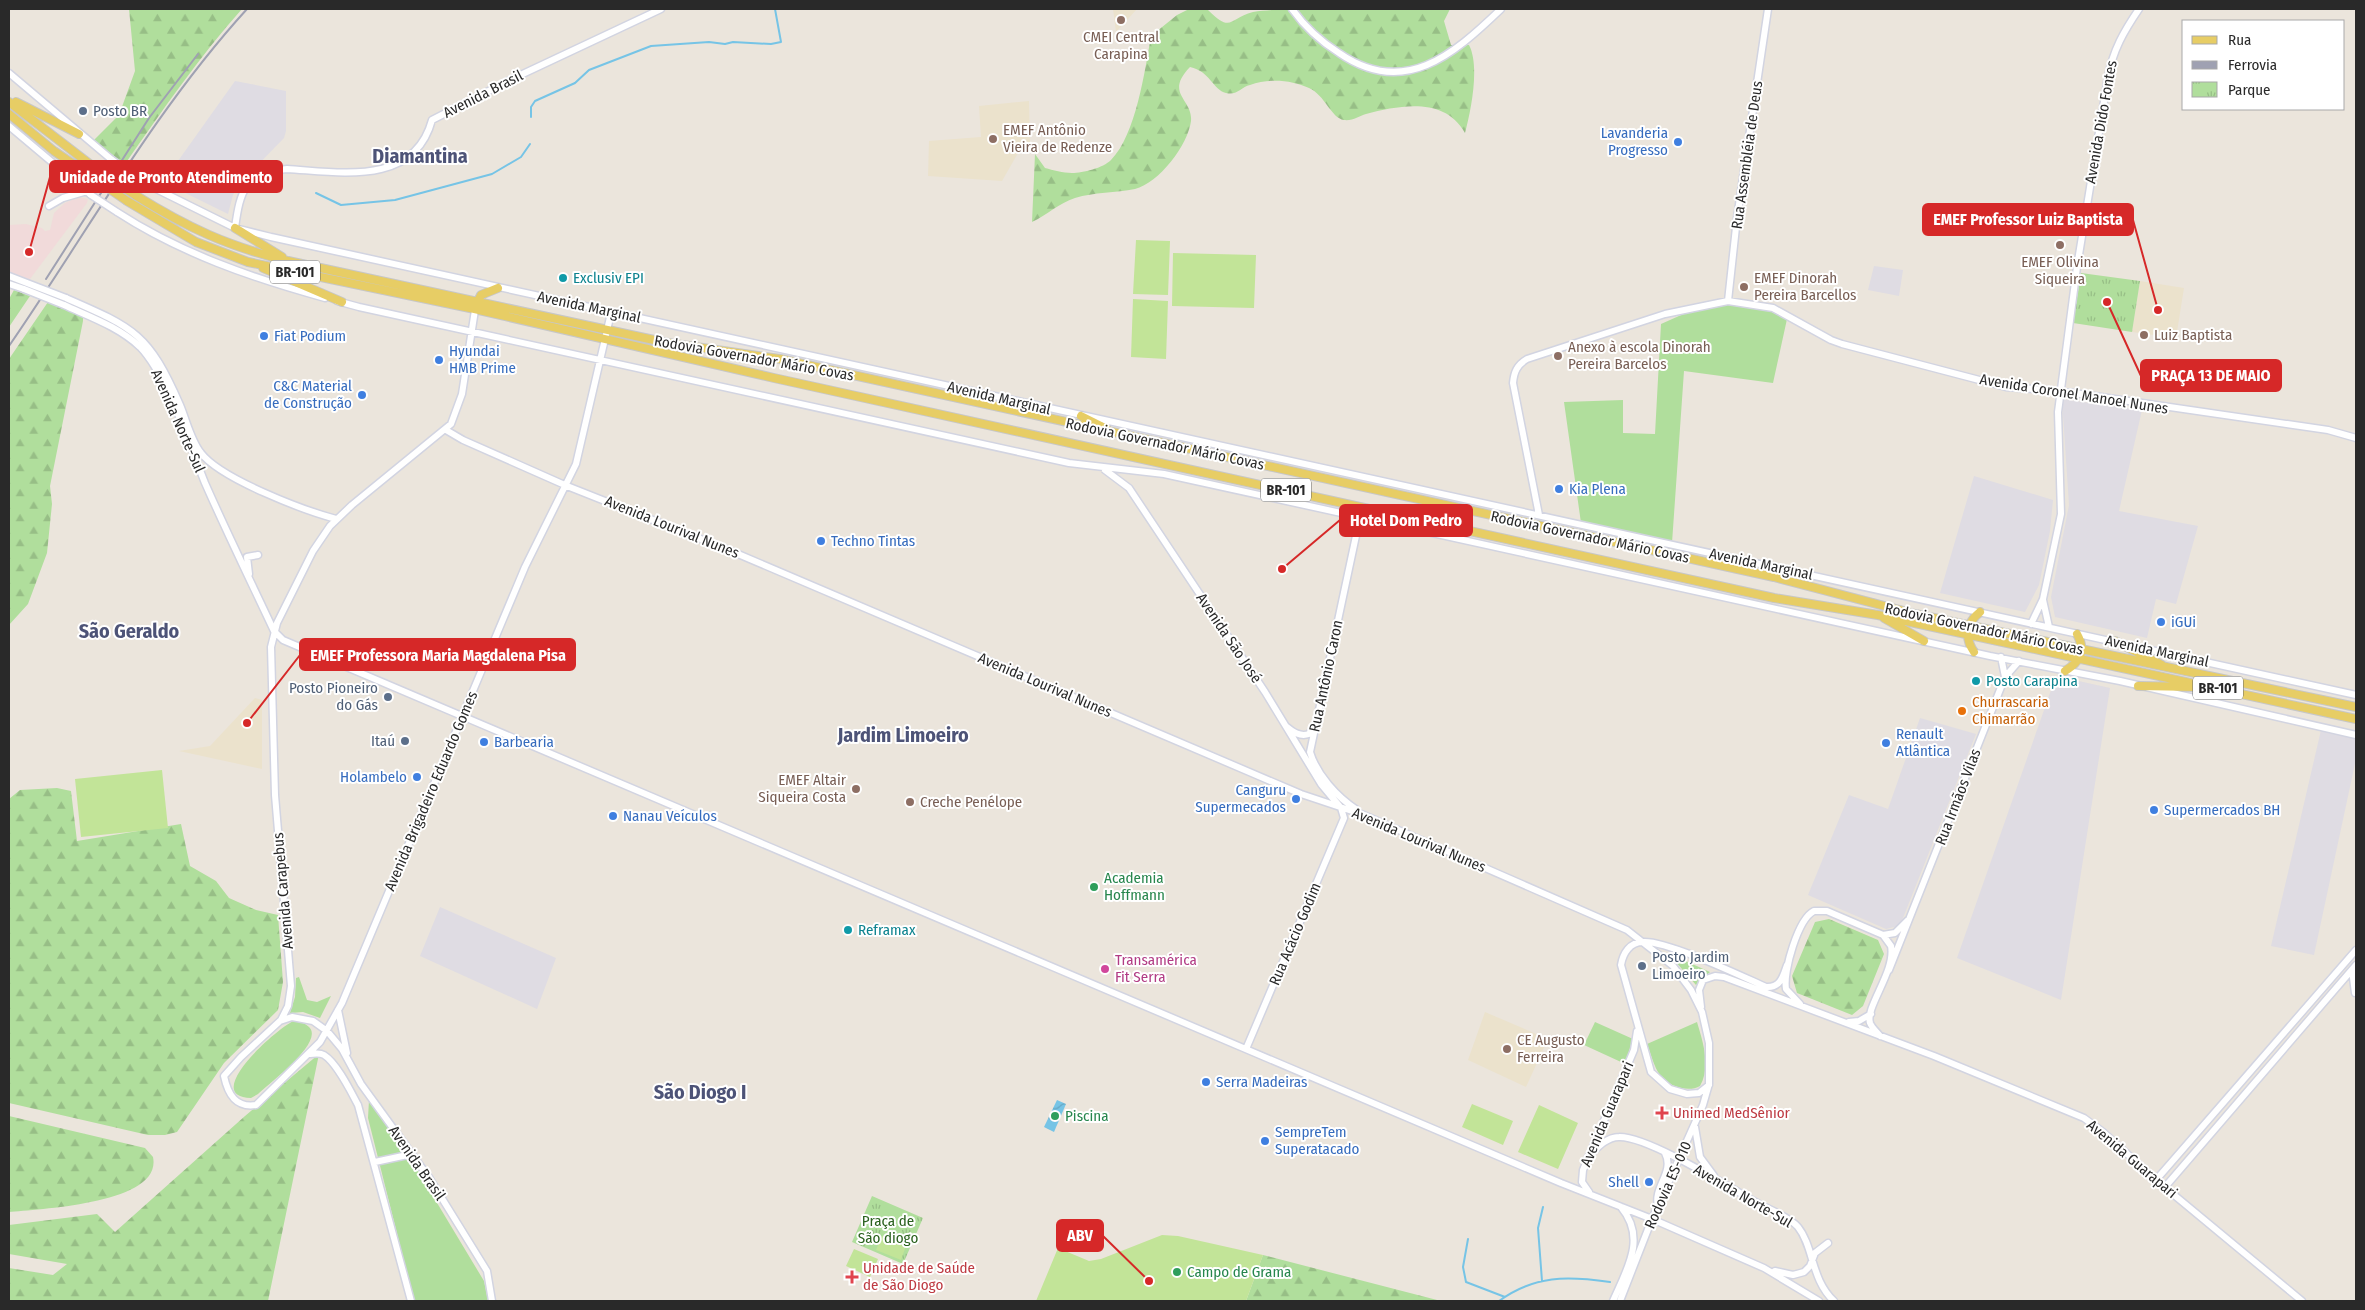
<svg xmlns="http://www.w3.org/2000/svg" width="2365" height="1310" font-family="'Fira Sans Condensed',sans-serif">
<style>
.industrial{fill:#dfdce3}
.education{fill:#ebe2cc}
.medical{fill:#f1dada}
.grass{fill:#b0de9c}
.forest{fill:url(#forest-firs)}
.park{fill:url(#park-tufts)}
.pitch{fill:#c2e498}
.water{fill:url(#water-waves)}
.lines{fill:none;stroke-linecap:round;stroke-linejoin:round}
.stream{stroke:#76c4e6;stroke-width:2}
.secondary-casing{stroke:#d2d4e1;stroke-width:9}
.primary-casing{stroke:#c7c7c7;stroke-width:10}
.secondary{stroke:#fff;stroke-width:6}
.primary{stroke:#e7cd65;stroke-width:8}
.rail{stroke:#9fa1b2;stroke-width:2}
.secondary-bridge-casing{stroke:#d2d4e1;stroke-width:9;stroke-linecap:butt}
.primary-bridge-casing{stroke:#c7c7c7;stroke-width:10;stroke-linecap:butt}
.secondary-bridge{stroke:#fff;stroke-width:6}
.primary-bridge{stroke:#e7cd65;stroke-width:8}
.education-dot{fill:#8d6e63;stroke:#fff;stroke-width:2}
.service-dot{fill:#5c6f8a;stroke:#fff;stroke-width:2}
.shop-dot{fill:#3f7fe0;stroke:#fff;stroke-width:2}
.culture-dot{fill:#0f9aa8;stroke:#fff;stroke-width:2}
.food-dot{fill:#e8710a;stroke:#fff;stroke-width:2}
.leisure-dot{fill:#2e9e5b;stroke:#fff;stroke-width:2}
.hotel-dot{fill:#d1479c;stroke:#fff;stroke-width:2}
.health-dot{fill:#e0444e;stroke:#fff;stroke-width:2}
.labels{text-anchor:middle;stroke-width:4;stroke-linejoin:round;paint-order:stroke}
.shield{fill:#fff;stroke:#696969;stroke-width:1}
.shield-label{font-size:14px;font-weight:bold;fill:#292929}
.education-label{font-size:15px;fill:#785e54;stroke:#fff;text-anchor:start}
.street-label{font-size:15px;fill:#292929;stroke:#fff}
.service-label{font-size:15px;fill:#4e5e75;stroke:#fff;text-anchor:start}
.shop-label{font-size:15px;fill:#366cbe;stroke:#fff;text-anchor:start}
.culture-label{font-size:15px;fill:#0d838f;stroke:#fff;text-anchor:start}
.food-label{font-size:15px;fill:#c56008;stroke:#fff;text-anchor:start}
.leisure-label{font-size:15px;fill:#27864d;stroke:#fff;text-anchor:start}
.hotel-label{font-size:15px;fill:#b23c85;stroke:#fff;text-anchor:start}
.health-label{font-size:15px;fill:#be3a42;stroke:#fff;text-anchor:start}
.park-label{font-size:15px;fill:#2a611e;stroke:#fff}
.district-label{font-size:20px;font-weight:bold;fill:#4d5377;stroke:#fff}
.leader{fill:none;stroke:#d62828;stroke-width:2}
.callout-dot{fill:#d62828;stroke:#fff;stroke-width:2}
.callout{fill:#d62828;stroke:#d62828;stroke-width:2}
.callout-label{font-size:16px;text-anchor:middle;font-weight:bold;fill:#fff}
</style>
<defs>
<pattern id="forest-firs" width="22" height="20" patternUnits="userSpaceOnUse" patternTransform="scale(1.25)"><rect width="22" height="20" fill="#b0de9c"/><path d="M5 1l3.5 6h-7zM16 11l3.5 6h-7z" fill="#97be86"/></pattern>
<pattern id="park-tufts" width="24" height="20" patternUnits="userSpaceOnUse" patternTransform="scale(1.25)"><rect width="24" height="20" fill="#b0de9c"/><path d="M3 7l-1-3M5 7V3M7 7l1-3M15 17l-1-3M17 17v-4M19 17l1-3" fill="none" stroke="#97be86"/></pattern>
<pattern id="water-waves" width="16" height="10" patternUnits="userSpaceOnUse" patternTransform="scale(1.25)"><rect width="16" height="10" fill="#76c4e6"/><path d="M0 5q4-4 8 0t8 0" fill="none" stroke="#66a8c5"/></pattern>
</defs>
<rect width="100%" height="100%" fill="#ebe5dc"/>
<path class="industrial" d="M235,81L286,91V131L284,138L239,184L233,195L228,214L163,182Z
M1874,266L1903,270L1899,296L1868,290Z
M2062,399L2142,410L2119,511L2198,526L2176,604L2156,599L2147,638L2055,617L2051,597L2069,505Z
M1974,476L2053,500L2050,531L2039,585L2025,612L1940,593Z
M2056,676L2110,688L2061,1000L1957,958Z
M1920,718L1976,734L1903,918L1898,926L1886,929L1808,895L1849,795L1888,809Z
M2321,730L2356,738V759L2314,955L2271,946Z
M440,907L556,958L537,1009L420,956Z"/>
<path class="education" d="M1113,9H1137L1116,32Z
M1029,101L1030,145L1018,153L1002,181L928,176L929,141L981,137L979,106Z
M2140,281L2184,288L2176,338L2132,332Z
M255,698L262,700V769L179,751L210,746Z
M1485,1012L1548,1039L1526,1087L1468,1060Z"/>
<path class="medical" d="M78,197L88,199L87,203L30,279L25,280L9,272V225L26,224L42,228L45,231L50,230L54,213L65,203Z"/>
<path class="grass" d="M1727,305L1765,309L1787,319L1773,383L1684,371L1672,543L1581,523L1564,402L1623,400V433L1655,434L1661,324L1688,312Z
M1668,953L1710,972L1696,985Z
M299,977L307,1000L317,1002L331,996L320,1018L303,1012L290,1013L295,997L296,978Z
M294,1021C300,1021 305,1023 309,1027C325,1042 269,1083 258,1094L251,1098C199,1097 279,1026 294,1021Z
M1595,1022L1633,1039L1626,1060L1621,1062L1584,1045Z
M1697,1022C1703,1042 1711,1067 1700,1086C1688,1093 1668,1086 1660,1075C1654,1067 1651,1054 1647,1044Z
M369,1100L413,1163L484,1281L488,1301H414L368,1118Z"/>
<path class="forest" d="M129,9H242C199,57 162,111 125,164L93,141L119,115L135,71Z
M1189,9L1208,10C1232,34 1229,18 1253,12C1260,10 1269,11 1277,9H1450L1444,21L1451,45H1469C1480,66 1471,110 1465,133C1445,97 1401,105 1366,114C1359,116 1353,121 1344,120C1331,118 1325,95 1309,88C1292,80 1269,78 1250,85C1241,87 1237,96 1226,93C1213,90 1210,71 1190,67C1164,94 1193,99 1191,121C1188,145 1159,183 1135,189C1116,193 1094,192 1075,198C1059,203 1047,215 1032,222L1035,154L1045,168C1053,170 1063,173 1072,173C1083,173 1103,168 1111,160C1136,135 1145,70 1151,36L1177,15Z
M14,290L30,296L9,327V299Z
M48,302L83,316V321L50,486L52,504L47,553L28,604L9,625V359Z
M57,788L71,791L77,841L181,824L190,866L216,881L229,898L256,910L278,915L283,982L278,1010L224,1063L177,1132L165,1135H148L9,1103V799L20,790Z
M1829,919L1878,940L1884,954L1863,1006L1852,1015L1797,993L1792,976L1815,922Z
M319,1054L268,1301H9V1268L53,1275L67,1264L9,1254V1225L97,1214L115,1232L245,1116Z
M9,1116L145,1148L153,1157C163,1204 38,1209 9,1212Z
M1263,1255L1441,1301H1246Z"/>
<path class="park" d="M2081,273L2140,281L2132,332L2073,323Z
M872,1196L923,1218L903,1264L852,1242Z"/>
<path class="pitch" d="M1136,240L1170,241L1168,295L1133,294Z
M1173,253L1256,255L1254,308L1172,306Z
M1133,299L1168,301L1166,359L1131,357Z
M162,770L168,828L81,837L75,779Z
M1472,1104L1513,1121L1503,1145L1462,1127Z
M1539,1105L1578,1123L1558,1169L1518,1152Z
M1162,1235L1178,1236L1263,1255L1246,1301H1036L1058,1248L1089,1261L1101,1259Z
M882,1236L906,1246L901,1260L876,1250Z
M854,1249L878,1259L870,1277L846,1266Z"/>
<path class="water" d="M1057,1100L1066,1104L1054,1132L1044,1127Z"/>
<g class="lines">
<path class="stream" d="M531,117V107L535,101L575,83L589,70L651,46L709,42L725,44L733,42L771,44L781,42L775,9
M316,193L341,205L395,200L492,174L521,157L530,144
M1468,1239L1463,1267L1466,1282L1505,1297
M1542,1281L1538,1228L1543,1207
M1499,1301C1535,1275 1567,1276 1610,1282"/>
<g class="secondary-casing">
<path id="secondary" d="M1292,9C1305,27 1320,41 1339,53C1404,98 1453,55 1501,9
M9,73L112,160
M9,126L91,195
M142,182L235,228L271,237L2356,695
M49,206L63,198L87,191
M117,212C180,253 252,278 325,298
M235,228C240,191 245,172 287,169C339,172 414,187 432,120L512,79L661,9
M9,276L27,283
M9,284L24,289
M66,298C135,328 149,334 180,405C186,419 191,441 201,453C221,479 303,510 336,519
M337,301L359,307L1069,463L1164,474L1990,656L2120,681L2356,735
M1728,301L1737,218L1768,9
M64,305C90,317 119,327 140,347C167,375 190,446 205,483C227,533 251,582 274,631L283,640L1561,1183L1652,1219L1764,1268L1819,1301
M475,310L462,394L451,424L352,505L330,526L313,551L277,623L271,647L275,795L291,986L288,1006L281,1020L241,1057L224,1076C228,1095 236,1108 256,1105L320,1042L342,1003L525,567L576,464L611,313
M446,430L463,440L567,486L731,551L1301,794L1364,815L1627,930L1673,966L1691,990L1702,1012L1709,1043V1084L1703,1105L1652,1219L1620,1301
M1105,470L1129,488L1265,692L1321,784L1341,808L1344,818L1246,1049
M1539,515L1513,383C1514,372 1517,365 1527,359L1665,314L1728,301L1773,308L1831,340L1842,344L2006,387L2060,391L2328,430L2356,438
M249,574L247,557L258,555
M2043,600L2049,627
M2031,624L2043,599L2061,514L2058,412L2077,267L2108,77C2113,50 2124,31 2139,9
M2001,657L2005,677
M1287,727C1293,732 1300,737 1309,734L1313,728
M1357,810C1337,797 1317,775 1310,752L1360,517
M1883,935L1895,933L1908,920
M1889,970L2005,677L2019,661
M2352,970L2355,993
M1800,1004L1786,989C1783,971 1798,919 1814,911H1827L1883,935L1891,946C1896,971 1865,1007 1870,1023C1872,1028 1877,1032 1880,1036
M1701,1007L1699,990L1703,980L1715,976L1724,977L1934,1056L2084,1118L2103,1132L2156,1180L2302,1301
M338,1010L347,1053
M280,1021L292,1017L313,1021L327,1031L342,1049L361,1084L430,1179L487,1271L492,1301
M1849,1022L1859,1021L1871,1014
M308,1054C314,1054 319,1052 324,1055C337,1063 351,1092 358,1105L411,1301
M1709,1085L1699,1093L1687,1094L1670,1089L1651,1072L1621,965C1623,953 1630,942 1643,942C1666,940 1741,976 1766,987C1781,988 1783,976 1787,965
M1695,1127L1700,1157L1714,1176
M1588,1157C1596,1149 1606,1137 1619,1137C1648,1136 1730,1188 1759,1204C1769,1209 1791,1218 1798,1227C1814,1247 1811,1280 1834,1301
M375,1162L412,1154
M2156,1180L2356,950
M2165,1187L2356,965
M1589,1192L1582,1182L1583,1170L1634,1050L1637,1031
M1658,1206C1653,1187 1675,1172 1665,1153
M1775,1271L1793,1275L1804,1272L1810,1266L1815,1253L1828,1243
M1613,1301C1627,1269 1647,1238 1621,1207"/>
</g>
<g class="primary-casing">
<path id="primary" d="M9,102L104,175
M16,102L79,134
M9,114L54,151L98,181
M135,195C188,228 227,246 288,261L668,343L780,359L1774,577L1915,614L2356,707
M127,201L196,242L248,262L470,308L774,378L1774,598L1878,615L2356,719
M235,228L282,257
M263,268L342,302
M476,305L481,295L498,288
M1081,416L1107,429
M1884,618L1924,641
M2115,641L2162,665
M1974,652C1964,638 1967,622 1980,612
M2065,671C2080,662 2086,650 2077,634
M2138,686L2196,687"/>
</g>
<use href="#secondary" class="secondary"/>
<use href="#primary" class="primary"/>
<path class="rail" d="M46,279L149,118L198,54
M9,346C87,233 154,111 247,9"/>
<g class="secondary-bridge-casing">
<path id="secondary-bridge" d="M112,160L142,182
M91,195L117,212
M27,283L66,298
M24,289L64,305"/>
</g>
<g class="primary-bridge-casing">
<path id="primary-bridge" d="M104,175L135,195
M98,181L127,201"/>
</g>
<use href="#secondary-bridge" class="secondary-bridge"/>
<use href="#primary-bridge" class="primary-bridge"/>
</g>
<g class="education-dot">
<circle cx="1121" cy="20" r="5"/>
<circle cx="993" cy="139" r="5"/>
<circle cx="2060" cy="245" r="5"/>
<circle cx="1744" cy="287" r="5"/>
<circle cx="2144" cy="335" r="5"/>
<circle cx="1558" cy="356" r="5"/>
<circle cx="856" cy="789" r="5"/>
<circle cx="910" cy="802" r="5"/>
<circle cx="1507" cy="1049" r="5"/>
</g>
<g class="service-dot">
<circle cx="83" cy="111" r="5"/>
<circle cx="388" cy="697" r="5"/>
<circle cx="405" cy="741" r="5"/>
<circle cx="1642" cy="966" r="5"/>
</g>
<g class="shop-dot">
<circle cx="1678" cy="142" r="5"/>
<circle cx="264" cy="336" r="5"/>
<circle cx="439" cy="360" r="5"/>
<circle cx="362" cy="395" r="5"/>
<circle cx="1559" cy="489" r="5"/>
<circle cx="821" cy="541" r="5"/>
<circle cx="2161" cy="622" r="5"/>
<circle cx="484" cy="742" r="5"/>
<circle cx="1886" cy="743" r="5"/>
<circle cx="417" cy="777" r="5"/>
<circle cx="1296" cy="799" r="5"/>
<circle cx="2154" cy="810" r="5"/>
<circle cx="613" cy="816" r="5"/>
<circle cx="1206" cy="1082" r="5"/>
<circle cx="1265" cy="1141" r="5"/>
<circle cx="1649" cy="1182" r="5"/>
</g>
<g class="culture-dot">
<circle cx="563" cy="278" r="5"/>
<circle cx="1976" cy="681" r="5"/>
<circle cx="848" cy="930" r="5"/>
</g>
<circle class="food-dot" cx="1962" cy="711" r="5"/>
<g class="leisure-dot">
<circle cx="1094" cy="887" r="5"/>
<circle cx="1055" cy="1116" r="5"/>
<circle cx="1177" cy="1272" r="5"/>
</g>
<circle class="hotel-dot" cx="1105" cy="969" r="5"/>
<g class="health-dot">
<path d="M1659.5 1105.5h5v5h5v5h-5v5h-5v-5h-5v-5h5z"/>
<path d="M849.5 1269.5h5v5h5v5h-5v5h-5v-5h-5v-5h5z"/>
</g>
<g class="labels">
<g class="shield">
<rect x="270" y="260.5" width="50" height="23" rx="4"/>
<rect x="1261" y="478.5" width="50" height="23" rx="4"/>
<rect x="2193" y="676.5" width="50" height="23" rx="4"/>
</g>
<g class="shield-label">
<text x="295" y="277">BR-101</text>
<text x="1286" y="495">BR-101</text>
<text x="2218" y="693">BR-101</text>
</g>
<g class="education-label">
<text x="1121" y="42" text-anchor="middle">CMEI Central<tspan x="1121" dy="17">Carapina</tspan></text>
<text x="1003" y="135">EMEF Antônio<tspan x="1003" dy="17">Vieira de Redenze</tspan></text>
<text x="2060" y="267" text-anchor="middle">EMEF Olivina<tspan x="2060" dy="17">Siqueira</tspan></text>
<text x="1754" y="283">EMEF Dinorah<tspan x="1754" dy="17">Pereira Barcellos</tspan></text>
<text x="2154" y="340">Luiz Baptista</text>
<text x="1568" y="352">Anexo à escola Dinorah<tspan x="1568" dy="17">Pereira Barcelos</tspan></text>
<text x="846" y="785" text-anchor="end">EMEF Altair<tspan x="846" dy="17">Siqueira Costa</tspan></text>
<text x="920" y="807">Creche Penélope</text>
<text x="1517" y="1045">CE Augusto<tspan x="1517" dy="17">Ferreira</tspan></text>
</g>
<g class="street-label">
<text transform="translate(483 94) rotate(-27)" y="5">Avenida Brasil</text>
<text transform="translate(2101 122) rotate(-80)" y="5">Avenida Dido Fontes</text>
<text transform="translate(1747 155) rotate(-82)" y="5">Rua Assembléia de Deus</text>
<text transform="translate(589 307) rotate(12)" y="5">Avenida Marginal</text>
<text transform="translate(754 358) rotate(10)" y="5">Rodovia Governador Mário Covas</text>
<text transform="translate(2074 394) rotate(9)" y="5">Avenida Coronel Manoel Nunes</text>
<text transform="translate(999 398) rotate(13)" y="5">Avenida Marginal</text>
<text transform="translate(178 421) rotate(66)" y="5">Avenida Norte-Sul</text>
<text transform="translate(1165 444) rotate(12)" y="5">Rodovia Governador Mário Covas</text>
<text transform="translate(672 527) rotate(22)" y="5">Avenida Lourival Nunes</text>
<text transform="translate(1590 537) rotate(12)" y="5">Rodovia Governador Mário Covas</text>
<text transform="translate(1761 564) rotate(12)" y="5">Avenida Marginal</text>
<text transform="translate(1984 629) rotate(12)" y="5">Rodovia Governador Mário Covas</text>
<text transform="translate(1229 638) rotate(56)" y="5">Avenida São José</text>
<text transform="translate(2157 651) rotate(12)" y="5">Avenida Marginal</text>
<text transform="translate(1326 676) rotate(-78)" y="5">Rua Antônio Caron</text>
<text transform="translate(1045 685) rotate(23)" y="5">Avenida Lourival Nunes</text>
<text transform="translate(431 791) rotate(-67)" y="5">Avenida Brigadeiro Eduardo Gomes</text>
<text transform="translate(1958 797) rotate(-69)" y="5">Rua Irmãos Vilas</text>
<text transform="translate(1419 840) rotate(23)" y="5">Avenida Lourival Nunes</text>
<text transform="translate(283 891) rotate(-95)" y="5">Avenida Carapebus</text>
<text transform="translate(1295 934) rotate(-67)" y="5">Rua Acácio Godim</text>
<text transform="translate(1607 1114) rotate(-67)" y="5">Avenida Guarapari</text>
<text transform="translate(2132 1159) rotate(40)" y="5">Avenida Guarapari</text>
<text transform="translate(417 1163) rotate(55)" y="5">Avenida Brasil</text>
<text transform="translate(1668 1185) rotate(-66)" y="5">Rodovia ES-010</text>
<text transform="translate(1743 1196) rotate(30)" y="5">Avenida Norte-Sul</text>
</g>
<g class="service-label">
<text x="93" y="116">Posto BR</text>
<text x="378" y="693" text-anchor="end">Posto Pioneiro<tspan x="378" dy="17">do Gás</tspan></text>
<text x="395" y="746" text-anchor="end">Itaú</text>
<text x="1652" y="962">Posto Jardim<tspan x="1652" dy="17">Limoeiro</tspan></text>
</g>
<g class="shop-label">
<text x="1668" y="138" text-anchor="end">Lavanderia<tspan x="1668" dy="17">Progresso</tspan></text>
<text x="274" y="341">Fiat Podium</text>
<text x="449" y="356">Hyundai<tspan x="449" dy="17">HMB Prime</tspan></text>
<text x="352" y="391" text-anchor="end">C&amp;C Material<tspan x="352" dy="17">de Construção</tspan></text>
<text x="1569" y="494">Kia Plena</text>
<text x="831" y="546">Techno Tintas</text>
<text x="2171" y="627">iGUi</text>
<text x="1896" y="739">Renault<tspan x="1896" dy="17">Atlântica</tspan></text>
<text x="494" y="747">Barbearia</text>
<text x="407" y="782" text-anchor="end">Holambelo</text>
<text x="1286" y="795" text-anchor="end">Canguru<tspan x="1286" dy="17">Supermecados</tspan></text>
<text x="2164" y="815">Supermercados BH</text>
<text x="623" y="821">Nanau Veículos</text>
<text x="1216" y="1087">Serra Madeiras</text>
<text x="1275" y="1137">SempreTem<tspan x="1275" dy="17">Superatacado</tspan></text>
<text x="1639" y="1187" text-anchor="end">Shell</text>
</g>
<g class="culture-label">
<text x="573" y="283">Exclusiv EPI</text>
<text x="1986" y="686">Posto Carapina</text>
<text x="858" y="935">Reframax</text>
</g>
<g class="food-label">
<text x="1972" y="707">Churrascaria<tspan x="1972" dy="17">Chimarrão</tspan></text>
</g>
<g class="leisure-label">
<text x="1104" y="883">Academia<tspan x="1104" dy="17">Hoffmann</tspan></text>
<text x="1065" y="1121">Piscina</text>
<text x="1187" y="1277">Campo de Grama</text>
</g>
<g class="hotel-label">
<text x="1115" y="965">Transamérica<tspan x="1115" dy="17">Fit Serra</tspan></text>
</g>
<g class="health-label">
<text x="1673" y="1118">Unimed MedSênior</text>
<text x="863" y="1273">Unidade de Saúde<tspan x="863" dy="17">de São Diogo</tspan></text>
</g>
<g class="park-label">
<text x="888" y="1226">Praça de<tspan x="888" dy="17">São diogo</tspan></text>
</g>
<g class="district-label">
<text x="420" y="163">Diamantina</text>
<text x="129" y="638">São Geraldo</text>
<text x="903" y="742">Jardim Limoeiro</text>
<text x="700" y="1099">São Diogo I</text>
</g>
</g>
<path class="leader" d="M29 252L50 177M2158 310L2133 220M2107 302L2141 376M1282 569L1340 520M247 723L300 655M1149 1281L1103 1236"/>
<g class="callout-dot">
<circle cx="29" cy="252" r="5"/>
<circle cx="2158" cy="310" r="5"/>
<circle cx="2107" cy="302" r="5"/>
<circle cx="1282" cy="569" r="5"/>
<circle cx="247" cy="723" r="5"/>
<circle cx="1149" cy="1281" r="5"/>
</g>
<g class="callout">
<rect x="50" y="161" width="232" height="31" rx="5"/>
<rect x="1923" y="204" width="210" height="31" rx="5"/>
<rect x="2141" y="360" width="140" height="31" rx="5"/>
<rect x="1340" y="505" width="132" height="31" rx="5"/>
<rect x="300" y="639" width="275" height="31" rx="5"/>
<rect x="1057" y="1220" width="46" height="31" rx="5"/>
</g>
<g class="callout-label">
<text x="166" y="183">Unidade de Pronto Atendimento</text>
<text x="2028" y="225">EMEF Professor Luiz Baptista</text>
<text x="2211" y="381">PRAÇA 13 DE MAIO</text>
<text x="1406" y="526">Hotel Dom Pedro</text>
<text x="438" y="661">EMEF Professora Maria Magdalena Pisa</text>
<text x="1080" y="1241">ABV</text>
</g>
<rect width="2365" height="1310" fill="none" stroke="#292929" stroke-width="20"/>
<rect x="2182" y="20" width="162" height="90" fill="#ffffff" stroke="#a9a9a9"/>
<rect x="2192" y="36" width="25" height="8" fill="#e7cd65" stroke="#a9a9a9"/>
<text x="2228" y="45" font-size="15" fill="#292929">Rua</text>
<rect x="2192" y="61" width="25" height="8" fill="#9fa1b2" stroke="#a9a9a9"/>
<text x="2228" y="70" font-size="15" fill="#292929">Ferrovia</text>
<rect x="2192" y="82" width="25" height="15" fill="url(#park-tufts)" stroke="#a9a9a9"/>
<text x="2228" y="95" font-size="15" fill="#292929">Parque</text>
</svg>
